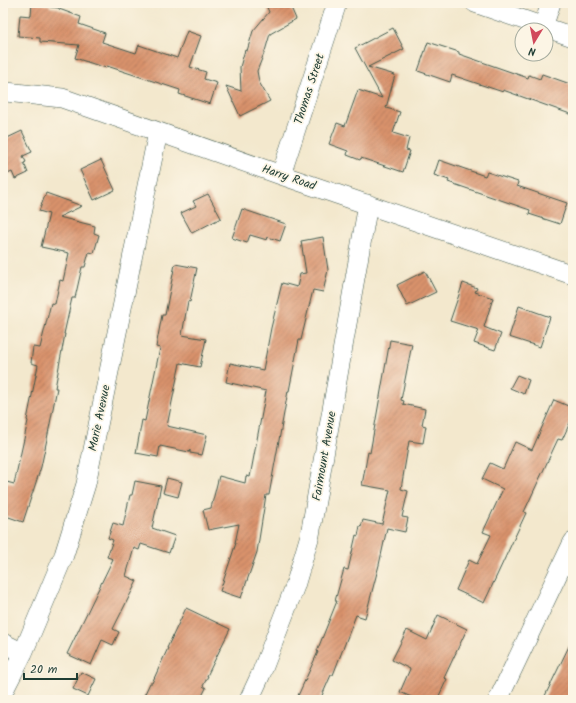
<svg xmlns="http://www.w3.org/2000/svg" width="576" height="703" font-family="Kalam,sans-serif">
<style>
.building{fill:url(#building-hatch)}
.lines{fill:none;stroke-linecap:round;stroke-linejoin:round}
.minor-casing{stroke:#3f574b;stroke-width:20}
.minor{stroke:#fff;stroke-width:19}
.labels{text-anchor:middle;stroke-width:3.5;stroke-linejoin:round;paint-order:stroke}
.street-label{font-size:12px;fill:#1f3d34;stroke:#fcf5e5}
</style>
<defs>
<pattern id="building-hatch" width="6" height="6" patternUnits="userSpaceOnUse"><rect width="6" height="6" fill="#d9926c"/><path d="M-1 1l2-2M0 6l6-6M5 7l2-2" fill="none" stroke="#af785a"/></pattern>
</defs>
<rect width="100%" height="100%" fill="#fcf5e5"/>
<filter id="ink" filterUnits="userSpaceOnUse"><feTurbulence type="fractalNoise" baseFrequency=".025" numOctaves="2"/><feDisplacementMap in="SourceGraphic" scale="8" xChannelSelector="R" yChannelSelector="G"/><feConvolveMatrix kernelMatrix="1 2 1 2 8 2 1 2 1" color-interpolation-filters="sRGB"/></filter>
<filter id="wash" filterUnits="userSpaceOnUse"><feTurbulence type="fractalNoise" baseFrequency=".012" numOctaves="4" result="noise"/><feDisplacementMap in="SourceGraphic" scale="16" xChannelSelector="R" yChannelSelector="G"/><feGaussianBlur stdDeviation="0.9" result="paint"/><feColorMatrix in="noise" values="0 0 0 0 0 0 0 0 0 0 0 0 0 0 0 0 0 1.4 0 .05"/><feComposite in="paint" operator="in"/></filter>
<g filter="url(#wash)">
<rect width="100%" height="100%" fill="#f3e8cd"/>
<g id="blocks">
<path class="building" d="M32,3L50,5V7L59,8V9L81,17L79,24L105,33L102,42L136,53L139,45L177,58L187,31L201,36L190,67L206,72L204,79L217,83L210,104L179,94L180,90L107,66L106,68L75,58L79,45L40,42V38L18,36L20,15L31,16Z
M265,3H289L296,19L270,34L265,51L257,71L259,82L270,101L240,116L226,86L241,91L240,67L245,50L247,51L253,31L269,12Z
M393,28L404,49L368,67L395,75L386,108L400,112L393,133L409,138L406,150L410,151L403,172L361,158L360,160L347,155L348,151L329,144L337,123L345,126L358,90L382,98L355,48Z
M428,42L459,52V54L528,78L529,75L540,79L542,74L573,85V115L503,90V92L452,75L450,82L418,71Z
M22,131L32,152L23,156L26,162L24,163L28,173L15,179L12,172L3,176V140Z
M101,160L115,190L94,200L80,170Z
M439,160L485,176L487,172L518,182L517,186L567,203L560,224L529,214L530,210L448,182L449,180L434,175Z
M46,193L82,206L59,217L95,226L94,233L99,235L94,253L89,252L85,267H82L75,298H72L64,334H65L55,388H57L47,439L41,467L23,522L3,515V481L14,484L28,421L27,420L38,365L31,363L33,347L40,348L51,303L55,304L60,280L63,281L69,253L41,247L49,214L39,211Z
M208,194L221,218L192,233L181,213L196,206L193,201Z
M242,209L286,224L280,241L268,237L267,240L250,235L247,243L232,238Z
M323,237L328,270L323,292L313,290L301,340H299L289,391H288L269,495H266L257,552L241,598L220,591L236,543H235L239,524L208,530L203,510L211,508L219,476L245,483L246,476L250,477L266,391L226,382L230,363L263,370L271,328L282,283L297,287L300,274L306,273L301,241Z
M175,264L197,268L190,302L188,301L182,335L206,339L200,367L180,363L167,426L207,435L202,455L190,453V450L189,452L160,446L158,457L136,453L142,420L145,421L160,348L156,347L162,315H165Z
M425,271L436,292L407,306L397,285Z
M463,283L477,288L475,292L493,298L484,327L501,334L495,350L474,343L479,330L450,321Z
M519,306L550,317L540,347L509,337Z
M390,340L412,344L401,400L404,401L403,404L425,409L422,425L426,426L423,443L409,441L401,489L408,491L402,517L408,518L405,532L387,528L379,565L365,618L356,615L333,675H331L320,700H296L318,652L317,651L337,601H335L344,569L348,570L356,535L358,536L360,526L361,527L363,520L382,524L390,490L362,485L368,452L370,453Z
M517,375L529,380L524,394L510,388Z
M554,400L573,408V416L562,440L558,439L524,512L526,513L484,603L456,590L469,560L477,564L491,535L483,532L503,489L482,479L490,463L503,469L515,442L532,450Z
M167,478L182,482L178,497L163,493Z
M135,481L161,486L152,528L175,536L169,553L141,544L139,550L134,548L126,576L137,581L113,629L119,632L113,645L102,640L91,665L67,654L113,559L107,557L113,540L108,538L113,523L123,526L130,495H132Z
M186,608L230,629L207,676H208L203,686L206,688L200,700H142L150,683H152L168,648H167Z
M438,615L467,629L444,678L447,679L437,700H418L400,692L410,669L392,660L407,630L427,640Z
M573,638V689L568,700H543Z
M81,672L96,679L88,696L73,689Z"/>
</g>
</g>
<g filter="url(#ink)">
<use href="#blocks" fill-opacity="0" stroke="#3f574b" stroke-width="1"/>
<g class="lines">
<g class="minor-casing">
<path id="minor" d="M475,3L573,37
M543,27L551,3
M3,93L6,92L62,98L281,175L573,275
M281,175L337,3
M3,643L23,653
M3,692L23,653L64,555L86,484L158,132
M249,700L261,674L295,586L310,535L368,204
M498,700L573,542"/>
</g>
<use href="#minor" class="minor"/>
</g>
</g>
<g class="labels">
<g class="street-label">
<text transform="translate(309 89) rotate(-72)" y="4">Thomas Street</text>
<text transform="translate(289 177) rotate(19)" y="4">Harry Road</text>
<text transform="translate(99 418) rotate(-78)" y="4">Marie Avenue</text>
<text transform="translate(324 456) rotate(-80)" y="4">Fairmount Avenue</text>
</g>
</g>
<rect width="576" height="703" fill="none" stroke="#fcf5e5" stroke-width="16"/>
<g transform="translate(534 42) rotate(190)"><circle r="19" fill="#fcf5e5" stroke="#a4ab9e"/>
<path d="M0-3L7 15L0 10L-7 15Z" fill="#d1495b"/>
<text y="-6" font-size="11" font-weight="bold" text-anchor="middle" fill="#1f3d34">N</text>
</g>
<path d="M24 673v6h53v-6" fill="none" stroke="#1f3d34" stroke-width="2"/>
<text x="30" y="673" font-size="12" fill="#1f3d34" stroke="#fcf5e5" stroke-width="3" paint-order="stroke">20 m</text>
</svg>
